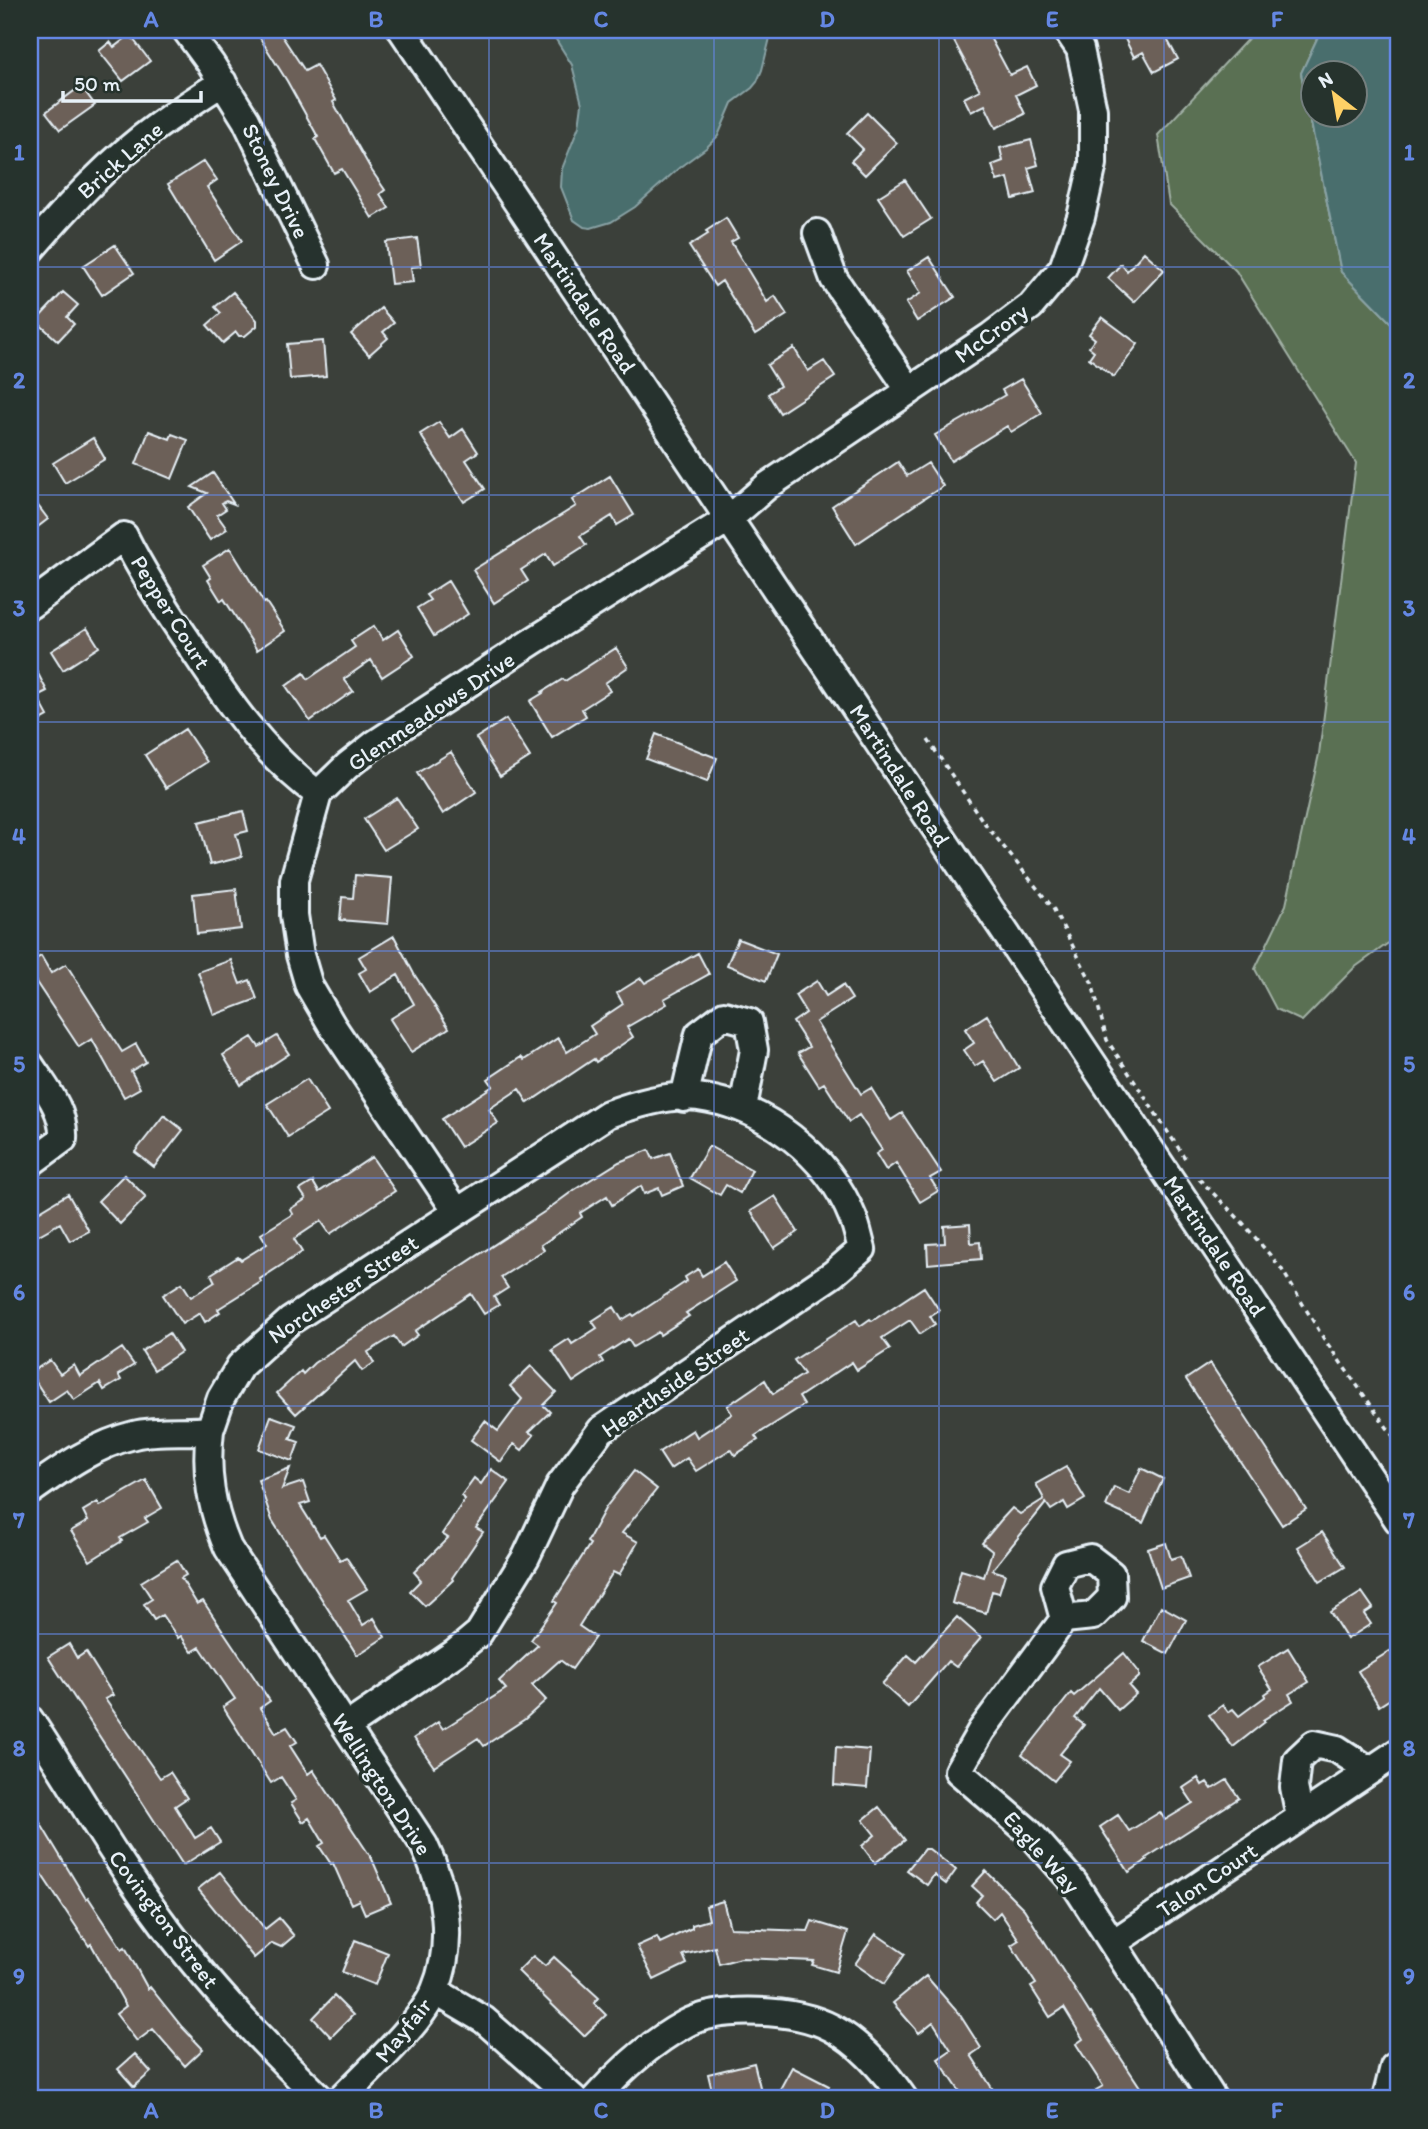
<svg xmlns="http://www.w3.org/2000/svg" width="1428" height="2129" font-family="Itim,sans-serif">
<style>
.green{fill:#5a6f52;stroke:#a1b0a5;stroke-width:2}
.water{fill:#4a6e6d;stroke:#89a2a5;stroke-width:2;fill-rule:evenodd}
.building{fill:#6c6058;stroke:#e8f1f8;stroke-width:2}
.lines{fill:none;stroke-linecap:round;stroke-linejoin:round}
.minor-casing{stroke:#e8f1f8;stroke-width:32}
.path{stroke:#e8f1f8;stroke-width:3.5;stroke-dasharray:5 5;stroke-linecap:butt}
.minor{stroke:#26332d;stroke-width:26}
.grid{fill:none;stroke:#6487e3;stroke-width:2;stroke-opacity:0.55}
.labels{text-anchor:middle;stroke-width:7;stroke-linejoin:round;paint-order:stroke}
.street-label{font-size:23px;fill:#e8f1f8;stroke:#26332d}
.neatline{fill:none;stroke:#6487e3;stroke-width:2.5}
.grid-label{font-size:23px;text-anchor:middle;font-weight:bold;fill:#6487e3}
</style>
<rect width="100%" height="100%" fill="#3b403a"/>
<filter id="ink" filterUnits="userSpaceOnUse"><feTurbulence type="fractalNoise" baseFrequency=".0143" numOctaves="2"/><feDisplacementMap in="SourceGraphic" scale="14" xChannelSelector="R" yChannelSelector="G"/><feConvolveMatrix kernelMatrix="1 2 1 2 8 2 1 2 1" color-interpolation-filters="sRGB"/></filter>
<g filter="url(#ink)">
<path class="green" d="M1256,30H1321L1301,73L1341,272L1398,330V936L1354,968L1302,1021L1276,1009L1255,969L1286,905L1319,754L1356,463L1236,271L1169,204L1158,135Z"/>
<path class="water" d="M550,30H772L762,70L757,82L752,88L732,103L718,136L706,148L680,167L635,207L611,222L591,228L584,227L574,220L561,187L562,169L579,126L582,104L572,65Z
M1321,30H1398V330L1341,272L1301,73ZM1312,74H1354V116H1312Z"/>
<path class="building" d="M255,30H278L305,71L316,65L336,100L333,102L372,171L385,190L380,194L389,208L372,218L342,169L334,173L315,139L318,137L287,81Z
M948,30H986L1010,75L1027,67L1036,85L1016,95L1025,114L996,128L985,105L971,112L964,98L980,90Z
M1142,30H1162L1178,59L1154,72L1143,52L1134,57L1125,39Z
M130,35L150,61L123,81L99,51L110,42L114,47Z
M81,86L95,105L60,130L46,112Z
M867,113L897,143L865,175L851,161L863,149L847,133Z
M1031,140L1038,165L1028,168L1035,193L1013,199L1008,178L997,181L992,165L1003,161L1000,148Z
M204,161L217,180L207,187L242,241L214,260L168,184Z
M905,180L931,219L904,236L878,197Z
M726,218L738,238L731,242L767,302L775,296L787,315L755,335L722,281L715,286L689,246L708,234L706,231Z
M417,238L421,266L411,267L413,282L391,284L386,242Z
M115,245L134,273L102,295L83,266Z
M1144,252L1164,270L1134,302L1108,278L1121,264L1127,271Z
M929,257L955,297L917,321L906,303L921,293L907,271Z
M63,292L78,305L67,317L74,324L58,341L36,321Z
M233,292L257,320V326L245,336H239L236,332L223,343L207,325L221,313L215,307Z
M381,308L394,323L383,332L388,338L369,355L351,334Z
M1102,317L1138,344L1114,377L1089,358L1094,351L1089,347L1095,339L1089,334Z
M323,341L326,376L290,379L287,344Z
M794,348L808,371L824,361L835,377L780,413L768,394L780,386L767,365Z
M1021,379L1042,413L1011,432L1007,426L951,461L935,435L1005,395L1002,390Z
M439,422L450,438L463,429L478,452L466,460L485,489L464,502L420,434Z
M149,431L170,439L172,434L188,440L172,479L136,464Z
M93,438L105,459L65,483L53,463Z
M898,462L907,476L928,463L943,486L856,544L832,506Z
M213,473L234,504L226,501L222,503L226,509L217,515L227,529L210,540L188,507L207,493L192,487Z
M610,476L634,515L617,525L612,516L580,536L586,545L553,566L546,554L521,570L528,581L494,603L473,570L576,506L572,500Z
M30,495L48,519L30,533Z
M230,548L264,603L266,602L285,631L257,650L224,599L221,601L208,580L211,578L203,565Z
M448,581L468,614L434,636L417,608L430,600L426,595Z
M374,626L383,640L398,630L414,656L382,677L371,660L344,679L353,691L310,721L286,686L304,673L308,679L355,647L351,641Z
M87,628L99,647L63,670L51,651Z
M616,648L628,667L605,683L610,691L582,709L586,716L552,737L530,701L543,693L542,692L563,679L565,681Z
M30,658L47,691L37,696L48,716L30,726Z
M506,719L530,757L500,776L476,738Z
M185,729L207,762L166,788L145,755Z
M656,734L717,758L707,782L646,759Z
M451,752L476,792L443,814L417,773Z
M397,798L418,829L384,850L364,819Z
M243,811L248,831L236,834L242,857L210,865L199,822Z
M355,875L392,878L388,924L340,920L342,897L353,898Z
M236,889L241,929L197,934L193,894Z
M394,936L414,974L449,1028L411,1052L390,1019L414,1004L398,975L370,992L359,973L366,969L359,957Z
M738,939L777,954L766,981L727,965Z
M698,953L709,974L664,999L667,1004L627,1027L633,1037L596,1062L594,1059L528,1103L519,1089L489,1109L498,1123L460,1147L442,1119L493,1086L488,1079L521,1057L524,1060L558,1038L567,1052L595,1034L590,1026L623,1004L617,993L641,978L645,983Z
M41,956L51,973L66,964L122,1052L136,1044L146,1062L131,1071L140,1088L124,1097L92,1039L79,1047L30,973V962Z
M231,960L240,984L250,980L257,999L214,1015L198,972Z
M817,981L826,996L843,985L852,999L816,1022L861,1094L871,1088L891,1120L902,1113L941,1172L930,1178L938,1191L920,1202L896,1163L886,1170L876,1154L882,1150L859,1115L849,1122L824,1083L819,1086L798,1053L809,1047L793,1022L806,1013L795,995Z
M987,1015L1019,1068L997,1082L983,1061L975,1066L964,1050L974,1043L965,1029Z
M277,1036L289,1054L241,1085L223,1055L252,1037L259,1047Z
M307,1079L328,1112L288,1137L267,1104Z
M164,1115L183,1130L154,1167L135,1152Z
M709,1146L752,1170L740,1193L726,1185L720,1195L690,1178Z
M649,1150L653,1159L670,1153L683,1186L662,1195L659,1188L644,1194L641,1186L612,1205L607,1196L580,1213L582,1217L541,1245L544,1250L501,1277L508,1288L494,1297L499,1305L484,1314L471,1294L415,1331L418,1335L401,1347L394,1336L368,1352L374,1363L362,1371L355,1361L296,1414L277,1393L301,1371L303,1374L314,1363L544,1212L574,1190L619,1162Z
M372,1157L395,1191L330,1234L321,1221L294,1239L302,1252L260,1279L261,1282L218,1309L220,1312L205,1322L200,1313L182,1324L163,1295L182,1283L191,1297L215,1282L211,1274L238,1257L241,1260L267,1244L261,1234L293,1214L290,1209L306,1199L300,1190L313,1182L319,1192Z
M124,1175L146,1197L120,1224L98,1201Z
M68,1194L89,1231L70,1241L60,1223L30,1240V1217Z
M775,1196L798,1232L774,1248L751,1211Z
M970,1224L971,1243L980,1242L981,1259L928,1264L927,1244L945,1243L944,1226Z
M724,1262L736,1281L686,1313L689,1316L660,1335L658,1332L633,1347L628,1339L600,1357L603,1362L573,1382L552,1350L569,1339L572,1344L597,1328L592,1321L614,1307L622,1320L632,1314L634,1316L687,1281L685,1277L698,1269L702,1276Z
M924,1287L939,1310L930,1316L935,1324L920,1334L910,1320L882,1338L890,1349L857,1370L852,1362L799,1397L804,1405L755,1436L758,1440L735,1455L731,1449L696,1471L687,1458L670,1469L659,1452L693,1430L697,1437L732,1414L727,1406L765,1380L773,1394L804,1374L794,1360L856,1320L860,1326L870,1319L872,1321Z
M169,1333L181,1352L154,1370L142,1351Z
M122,1348L134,1365L118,1375L121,1380L104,1390L100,1383L74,1400L67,1390L49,1402L30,1373L50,1360L60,1374L74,1365L80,1376Z
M1210,1363L1306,1509L1282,1525L1186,1379Z
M531,1366L556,1392L543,1405L550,1412L529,1432L534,1435L522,1450L514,1444L501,1462L471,1440L485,1421L498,1431L522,1399L510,1386Z
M271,1416L296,1425L290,1439L299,1442L292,1461L259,1449Z
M1066,1467L1085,1499L1068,1509L1064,1502L1051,1510L1046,1503L992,1570L1005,1574L999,1593L992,1591L986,1613L952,1603L961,1570L984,1577L992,1551L982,1543L1001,1520L1012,1508L1020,1514L1044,1499L1036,1484Z
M290,1468L282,1489L303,1482L310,1502L300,1505L320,1537L324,1535L340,1560L346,1557L367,1589L348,1600L363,1625L374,1618L385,1637L357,1655L272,1520L258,1480Z
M1141,1468L1163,1479L1143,1523L1106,1506L1114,1487L1129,1494Z
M491,1469L509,1482L476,1528L483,1532L452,1578L453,1580L425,1606L410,1591L421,1580L414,1572L448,1538L442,1534L465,1499L461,1496L474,1478L481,1484Z
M634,1471L657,1489L622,1533L638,1542L619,1575L613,1572L579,1626L595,1637L572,1669L560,1660L532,1685L546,1700L525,1719L484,1746L478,1738L434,1767L414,1738L438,1722L443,1729L506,1689L499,1681L538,1645L531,1640L557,1603L554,1601L590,1544L587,1542L606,1507Z
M146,1480L162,1508L145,1518L148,1522L120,1538L122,1541L90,1561L71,1531L88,1521L83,1511L98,1502L100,1506Z
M1322,1532L1345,1567L1320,1582L1298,1547Z
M1166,1543L1171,1559L1181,1556L1189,1578L1161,1588L1148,1549Z
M177,1560L186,1575L181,1578L197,1604L203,1601L270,1701L260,1708L276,1733L287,1727L297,1742L290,1746L308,1774L313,1770L372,1859L391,1903L365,1914L359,1900L351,1904L333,1863L331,1864L319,1846L324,1843L309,1818L303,1822L291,1803L296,1800L281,1777L271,1783L223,1707L235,1699L200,1647L192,1652L181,1636L178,1638L162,1615L154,1620L144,1604L152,1599L141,1582Z
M1362,1592L1373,1608L1364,1614L1371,1624L1347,1639L1330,1612Z
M1161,1606L1186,1620L1168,1654L1143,1641Z
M957,1617L981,1638L956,1667L948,1661L908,1707L882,1684L908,1655L916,1662Z
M69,1644L77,1658L86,1652L113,1695L105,1699L160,1778L170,1772L187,1798L175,1806L195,1838L211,1828L220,1842L183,1865L48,1657Z
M1288,1648L1309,1682L1289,1694L1293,1701L1263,1720L1265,1722L1233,1747L1209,1715L1223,1705L1228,1712L1233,1709L1239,1716L1266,1696L1265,1694L1272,1689L1258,1667Z
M1390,1651L1398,1664V1694L1379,1706L1358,1671Z
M1124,1653L1139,1672V1677L1129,1686L1136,1694L1118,1710L1099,1688L1075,1718L1084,1725L1060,1754L1070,1761L1054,1781L1022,1755L1071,1693L1074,1696Z
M836,1747L870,1750L867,1788L834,1785Z
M1198,1778L1202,1785L1207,1782L1212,1789L1227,1780L1239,1798L1146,1858L1147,1860L1129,1872L1100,1827L1118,1815L1129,1831L1160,1812L1165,1820L1193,1803L1183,1788Z
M30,1806L86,1899L88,1897L122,1949L125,1947L148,1989L150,1987L182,2027L203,2049L185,2066L153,2029L137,2041L116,2014L126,2006L91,1944L89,1946L30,1857Z
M879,1807L905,1840L875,1863L862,1846L875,1835L863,1820Z
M924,1849H929L956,1870L946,1884L934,1875L927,1885L907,1870Z
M986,1871L1024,1909L1090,2014L1091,2013L1148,2099H1102L1096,2090L1103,2086L1076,2044L1083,2039L1064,2008L1050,2017L1031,1987L1036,1984L1011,1945L1019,1940L1000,1912L993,1919L976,1902L982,1895L972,1886Z
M220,1872L265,1929L279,1918L294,1936L281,1947L272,1943L254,1958L198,1889Z
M723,1901L730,1928L808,1931L812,1921L848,1932L836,1972L812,1965L814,1961L741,1958L719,1964L715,1947L683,1955L687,1964L654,1980L637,1946L657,1937L660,1943L692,1928V1925L709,1920L706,1906Z
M876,1934L905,1954L884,1984L855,1964Z
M355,1940L388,1953L375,1985L342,1972Z
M533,1956L545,1966L554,1957L599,1998L594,2003L606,2015L584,2036L518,1971Z
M926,1976L960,2015L981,2048L971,2055L999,2099H965L938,2059L951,2050L933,2022L919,2033L893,2003Z
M334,1996L353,2015L331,2037L313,2018Z
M135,2054L151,2072L134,2087L118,2069Z
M754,2063L761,2091L747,2094L749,2099H714L708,2074Z
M792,2067L829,2086L822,2099H800L780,2089Z"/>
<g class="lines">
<g class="minor-casing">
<path id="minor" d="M186,30L211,64L246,120L316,265
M402,30L1398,1520
M817,233L834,279L910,391
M30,250C69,205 110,160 159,125C180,110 201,96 223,82
M30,605L124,536C143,574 165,608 189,643C226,699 263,754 318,794
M30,1065C45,1088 65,1110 63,1139L30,1163
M684,1098L699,1034L724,1015L749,1022L754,1050L743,1108
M457,1212L333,1027L309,986L300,955L294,915V880L318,794L347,766L375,744L533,641L730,518L767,486L991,336L1031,306L1063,268L1081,217L1093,164V110L1080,49L1067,30
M210,1430C205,1473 211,1508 228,1548L424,1845C446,1890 455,1942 435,1990C421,2024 367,2072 341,2099
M30,1491C61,1469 96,1444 134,1435C159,1429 185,1433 210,1430L221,1398L240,1366L290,1321L608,1114C633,1105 671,1093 698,1097C765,1106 828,1155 853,1218C857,1227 859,1239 862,1249L833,1274L601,1430L560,1485L526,1557L479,1633L455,1653L346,1727
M1064,1619L1055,1586L1066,1564L1090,1558L1111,1574L1112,1597L1093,1616L1064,1619L981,1731L958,1771L1029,1832L1074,1883L1213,2099
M30,1720C75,1788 115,1860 164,1925C211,1988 265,2045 321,2099
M1300,1817L1294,1787L1297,1760L1314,1744L1337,1749L1369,1770
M1113,1943L1398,1752
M435,1991L484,2020L574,2099
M595,2099C620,2071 652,2042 685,2024C721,2005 796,2009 832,2028C860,2043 886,2073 904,2099
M1386,2099L1394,2067L1398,2065"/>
</g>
<path class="path" d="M928,740L982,820L1053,908L1092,983L1107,1040L1185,1158
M1199,1179L1242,1222L1281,1268L1324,1339L1398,1443"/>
<use href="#minor" class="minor"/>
</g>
</g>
<path class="grid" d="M264,30V2099M489,30V2099M714,30V2099M939,30V2099M1164,30V2099M30,267H1398M30,495H1398M30,722H1398M30,951H1398M30,1178H1398M30,1406H1398M30,1634H1398M30,1863H1398"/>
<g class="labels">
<g class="street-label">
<text transform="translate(120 160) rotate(-41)" y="8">Brick Lane</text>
<text transform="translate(276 181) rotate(64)" y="8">Stoney Drive</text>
<text transform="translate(585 303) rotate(56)" y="8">Martindale Road</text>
<text transform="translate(991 333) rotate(-36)" y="8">McCrory</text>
<text transform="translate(171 612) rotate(58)" y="8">Pepper Court</text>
<text transform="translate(431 711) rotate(-34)" y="8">Glenmeadows Drive</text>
<text transform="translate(900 775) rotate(57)" y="8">Martindale Road</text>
<text transform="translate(1215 1246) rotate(56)" y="8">Martindale Road</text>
<text transform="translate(343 1289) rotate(-34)" y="8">Norchester Street</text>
<text transform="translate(675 1382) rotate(-35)" y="8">Hearthside Street</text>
<text transform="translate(382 1784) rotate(57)" y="8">Wellington Drive</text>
<text transform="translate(1042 1852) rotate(48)" y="8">Eagle Way</text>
<text transform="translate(1207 1880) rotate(-34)" y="8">Talon Court</text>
<text transform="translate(164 1919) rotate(53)" y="8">Covington Street</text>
<text transform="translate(403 2030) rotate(-51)" y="8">Mayfair</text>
</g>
</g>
<rect width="1428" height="2129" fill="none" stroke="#26332d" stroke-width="77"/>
<g transform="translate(1334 94) rotate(329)"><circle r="33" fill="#26332d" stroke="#747f7e" stroke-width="2"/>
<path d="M0-5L12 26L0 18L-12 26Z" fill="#ffd166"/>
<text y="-10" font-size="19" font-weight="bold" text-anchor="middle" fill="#e8f1f8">N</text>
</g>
<path d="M63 91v10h138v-10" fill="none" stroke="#e8f1f8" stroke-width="3.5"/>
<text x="74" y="91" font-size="21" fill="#e8f1f8" stroke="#26332d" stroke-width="5" paint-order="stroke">50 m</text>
<rect x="38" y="38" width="1352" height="2052" class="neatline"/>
<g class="grid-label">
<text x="151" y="27">A</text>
<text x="376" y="27">B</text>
<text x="601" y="27">C</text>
<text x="827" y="27">D</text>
<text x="1052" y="27">E</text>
<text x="1277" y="27">F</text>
<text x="19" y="160">1</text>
<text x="1409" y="160">1</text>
<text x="19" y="388">2</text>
<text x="1409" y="388">2</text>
<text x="19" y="616">3</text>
<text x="1409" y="616">3</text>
<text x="19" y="844">4</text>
<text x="1409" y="844">4</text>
<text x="19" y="1072">5</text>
<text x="1409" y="1072">5</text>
<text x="19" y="1300">6</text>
<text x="1409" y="1300">6</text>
<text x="19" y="1528">7</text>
<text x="1409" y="1528">7</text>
<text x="19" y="1756">8</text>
<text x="1409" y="1756">8</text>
<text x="19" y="1984">9</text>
<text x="1409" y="1984">9</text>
<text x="151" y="2118">A</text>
<text x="376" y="2118">B</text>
<text x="601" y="2118">C</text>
<text x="827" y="2118">D</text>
<text x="1052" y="2118">E</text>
<text x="1277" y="2118">F</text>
</g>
</svg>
